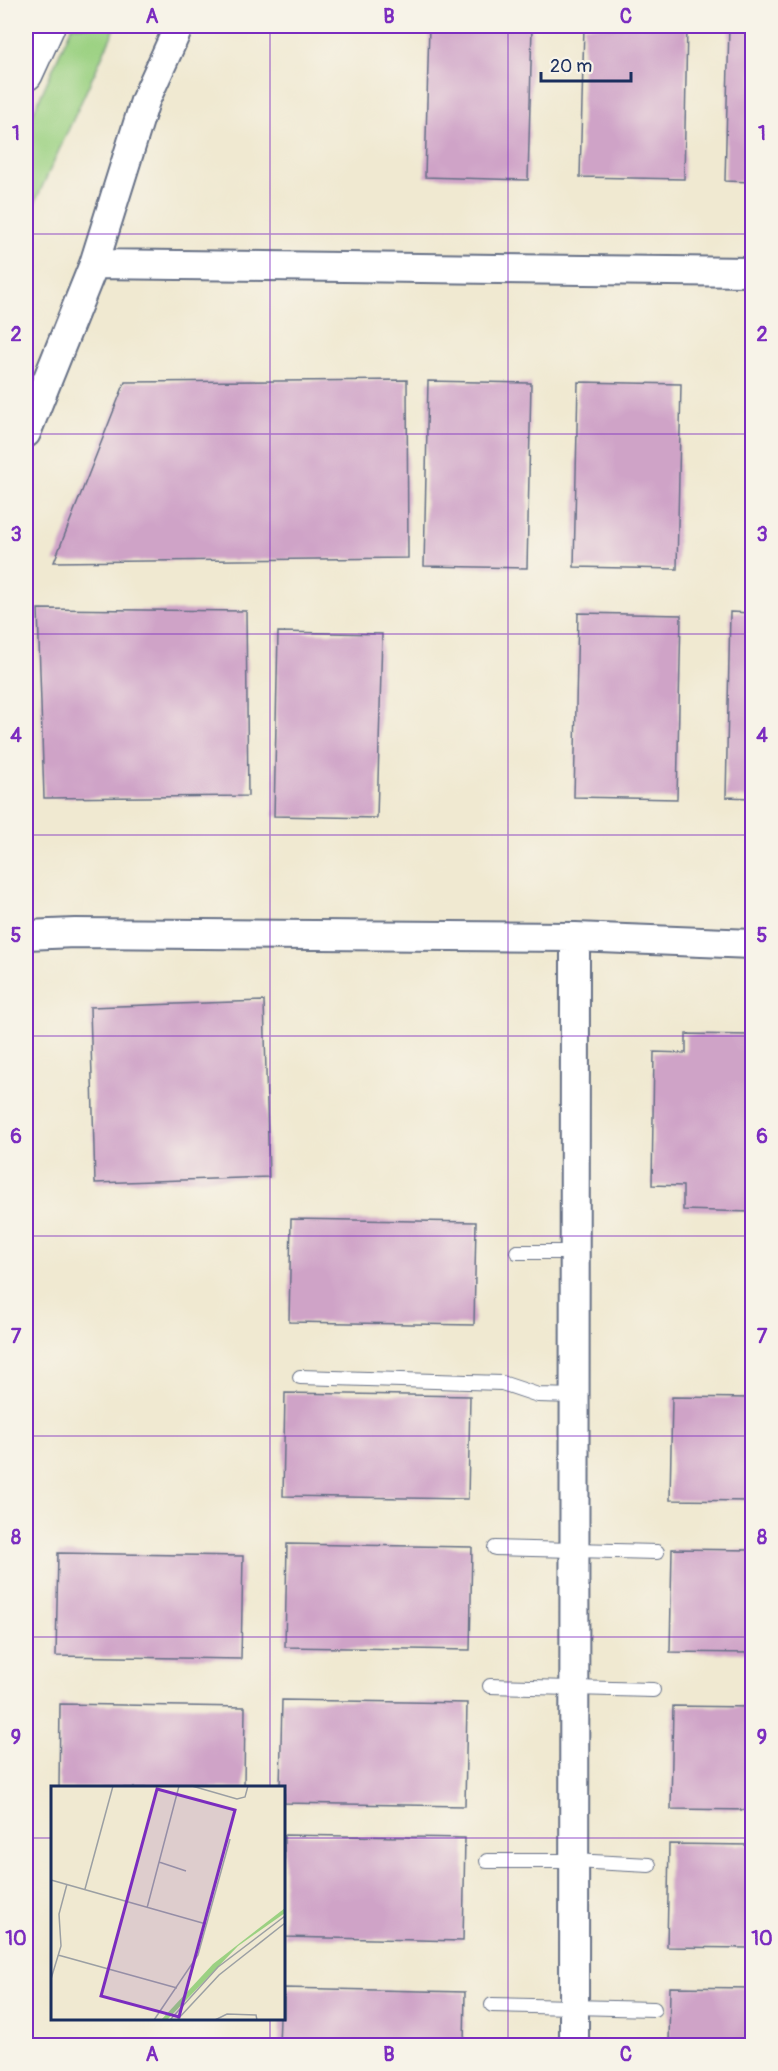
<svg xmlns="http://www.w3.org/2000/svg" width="778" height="2071" font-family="Pangolin,sans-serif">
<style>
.green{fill:#9bd182;stroke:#5b8070;stroke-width:1.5}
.building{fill:#cfa3c7}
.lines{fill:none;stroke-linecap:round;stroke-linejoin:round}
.lane-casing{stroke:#667086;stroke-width:16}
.street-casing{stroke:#667086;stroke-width:32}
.highway-casing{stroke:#667086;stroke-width:36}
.lane{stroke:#fff;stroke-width:14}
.street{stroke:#fff;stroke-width:28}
.highway{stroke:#fff;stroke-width:33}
.grid{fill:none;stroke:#7b2cbf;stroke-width:1.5;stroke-opacity:0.55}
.inset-road{fill:none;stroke:#9b9fa3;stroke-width:1.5}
.view{fill:#7b2cbf;fill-opacity:0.15;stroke:#7b2cbf;stroke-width:3}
.inset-edge{fill:none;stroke:#1b2f5e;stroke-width:3}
.neatline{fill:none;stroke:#7b2cbf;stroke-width:2}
.grid-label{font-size:20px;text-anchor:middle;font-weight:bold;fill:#7b2cbf}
</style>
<rect width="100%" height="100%" fill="#f7f3e8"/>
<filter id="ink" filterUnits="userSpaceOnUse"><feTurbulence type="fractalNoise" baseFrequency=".0167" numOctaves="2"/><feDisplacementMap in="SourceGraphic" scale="12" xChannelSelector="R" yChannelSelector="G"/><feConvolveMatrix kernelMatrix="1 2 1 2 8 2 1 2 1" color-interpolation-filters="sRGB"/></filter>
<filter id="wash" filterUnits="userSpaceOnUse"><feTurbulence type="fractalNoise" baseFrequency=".008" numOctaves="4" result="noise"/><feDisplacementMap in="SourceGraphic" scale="24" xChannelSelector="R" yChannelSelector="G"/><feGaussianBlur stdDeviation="1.35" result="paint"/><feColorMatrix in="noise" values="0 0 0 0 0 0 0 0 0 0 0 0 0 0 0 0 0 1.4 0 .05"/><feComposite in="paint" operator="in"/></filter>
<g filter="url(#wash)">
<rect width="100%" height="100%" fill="#f0e9d1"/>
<path class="green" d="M72,26H116L26,222V129Z"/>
<g id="blocks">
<path class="building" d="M429,26H532L528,180L425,177Z
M584,26H687L684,179L580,177Z
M729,26H752V182L725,181Z
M407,380L408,558L54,562L125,382Z
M428,381L531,383L527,568L424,566Z
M578,382L681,384L677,569L574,567Z
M38,609L246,611L248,796L44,798Z
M730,612L752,613V798L726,797Z
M578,613L681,615L677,799L574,797Z
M278,632L382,634L377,818L274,816Z
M264,1001L269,1177L95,1183L90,1007Z
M686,1034L752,1035V1212L683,1210V1186L652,1185L654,1052L686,1053Z
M291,1219L476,1222L474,1325L289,1322Z
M285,1393L470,1396L468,1499L283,1496Z
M672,1397L752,1398V1501L670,1500Z
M287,1544L472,1547L470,1650L285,1647Z
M672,1549L752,1550V1653L670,1652Z
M58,1553L243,1556L241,1659L56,1656Z
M282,1700L467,1703L465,1806L284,1803V1788H280Z
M60,1704L245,1707L244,1788H59Z
M673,1706L752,1707V1810L671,1809Z
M284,1835L465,1838L463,1941L284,1937Z
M669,1844L752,1845V1948L667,1947Z
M670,1987L752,1988V2046H669Z
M284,1988L465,1992L464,2046H279L280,2018H284Z"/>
</g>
</g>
<g filter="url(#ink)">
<use href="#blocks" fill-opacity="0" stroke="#667086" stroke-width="1.5"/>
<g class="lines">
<g class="lane-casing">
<path id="lane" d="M517,1252H574
M300,1377L502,1383L538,1395L574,1396
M495,1548L657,1552
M490,1686L653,1690
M487,1861H574L649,1865
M492,2005L654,2009"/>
</g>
<g class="street-casing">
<path id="street" d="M94,264L752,272
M26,433L94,264L145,101L179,26
M26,935L75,933L575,937L752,944
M574,2046L575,937"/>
</g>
<g class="highway-casing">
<path id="highway" d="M26,74L48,26"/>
</g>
<use href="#lane" class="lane"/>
<use href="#street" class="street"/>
<use href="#highway" class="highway"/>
</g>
</g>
<path class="grid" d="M270,26V1788M508,26V2046M26,234H752M26,434H752M26,634H752M26,835H752M26,1036H752M26,1236H752M26,1436H752M26,1637H752M26,1838H52M284,1838H752M270,2018V2046"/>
<g transform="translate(51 1786)">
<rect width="234" height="234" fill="#f0e9d1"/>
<path d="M234,122V127L187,160L116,234H110L162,178Z" fill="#9bd182"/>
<path class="inset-road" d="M141,0L186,13L194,11L197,0M108,76L135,85M0,94L155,138M34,103L62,0M96,122L128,0M7,169L126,202M0,193L10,160L8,128L16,98M103,234L147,169L179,53M119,234L167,181L234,130M126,234L168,189L234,137M164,234L176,228L205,229L206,234"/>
<path class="view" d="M106,3L184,24L128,231L50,210Z"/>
<rect width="234" height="234" class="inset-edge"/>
</g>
<rect width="778" height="2071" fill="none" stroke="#f7f3e8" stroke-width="66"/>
<path d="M541 72v9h90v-9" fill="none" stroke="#1b2f5e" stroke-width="3"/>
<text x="550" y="72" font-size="18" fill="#1b2f5e" stroke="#f7f3e8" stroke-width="4.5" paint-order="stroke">20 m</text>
<rect x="33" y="33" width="712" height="2005" class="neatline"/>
<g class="grid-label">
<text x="152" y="23">A</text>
<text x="389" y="23">B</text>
<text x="626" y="23">C</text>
<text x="16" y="140">1</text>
<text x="762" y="140">1</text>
<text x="16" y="341">2</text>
<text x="762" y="341">2</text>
<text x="16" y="541">3</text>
<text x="762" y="541">3</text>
<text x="16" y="742">4</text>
<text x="762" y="742">4</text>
<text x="16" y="942">5</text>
<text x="762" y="942">5</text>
<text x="16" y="1143">6</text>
<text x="762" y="1143">6</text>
<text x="16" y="1343">7</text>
<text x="762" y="1343">7</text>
<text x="16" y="1544">8</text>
<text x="762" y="1544">8</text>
<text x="16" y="1744">9</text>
<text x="762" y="1744">9</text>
<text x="16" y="1945">10</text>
<text x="762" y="1945">10</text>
<text x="152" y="2061">A</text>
<text x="389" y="2061">B</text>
<text x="626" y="2061">C</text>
</g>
</svg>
